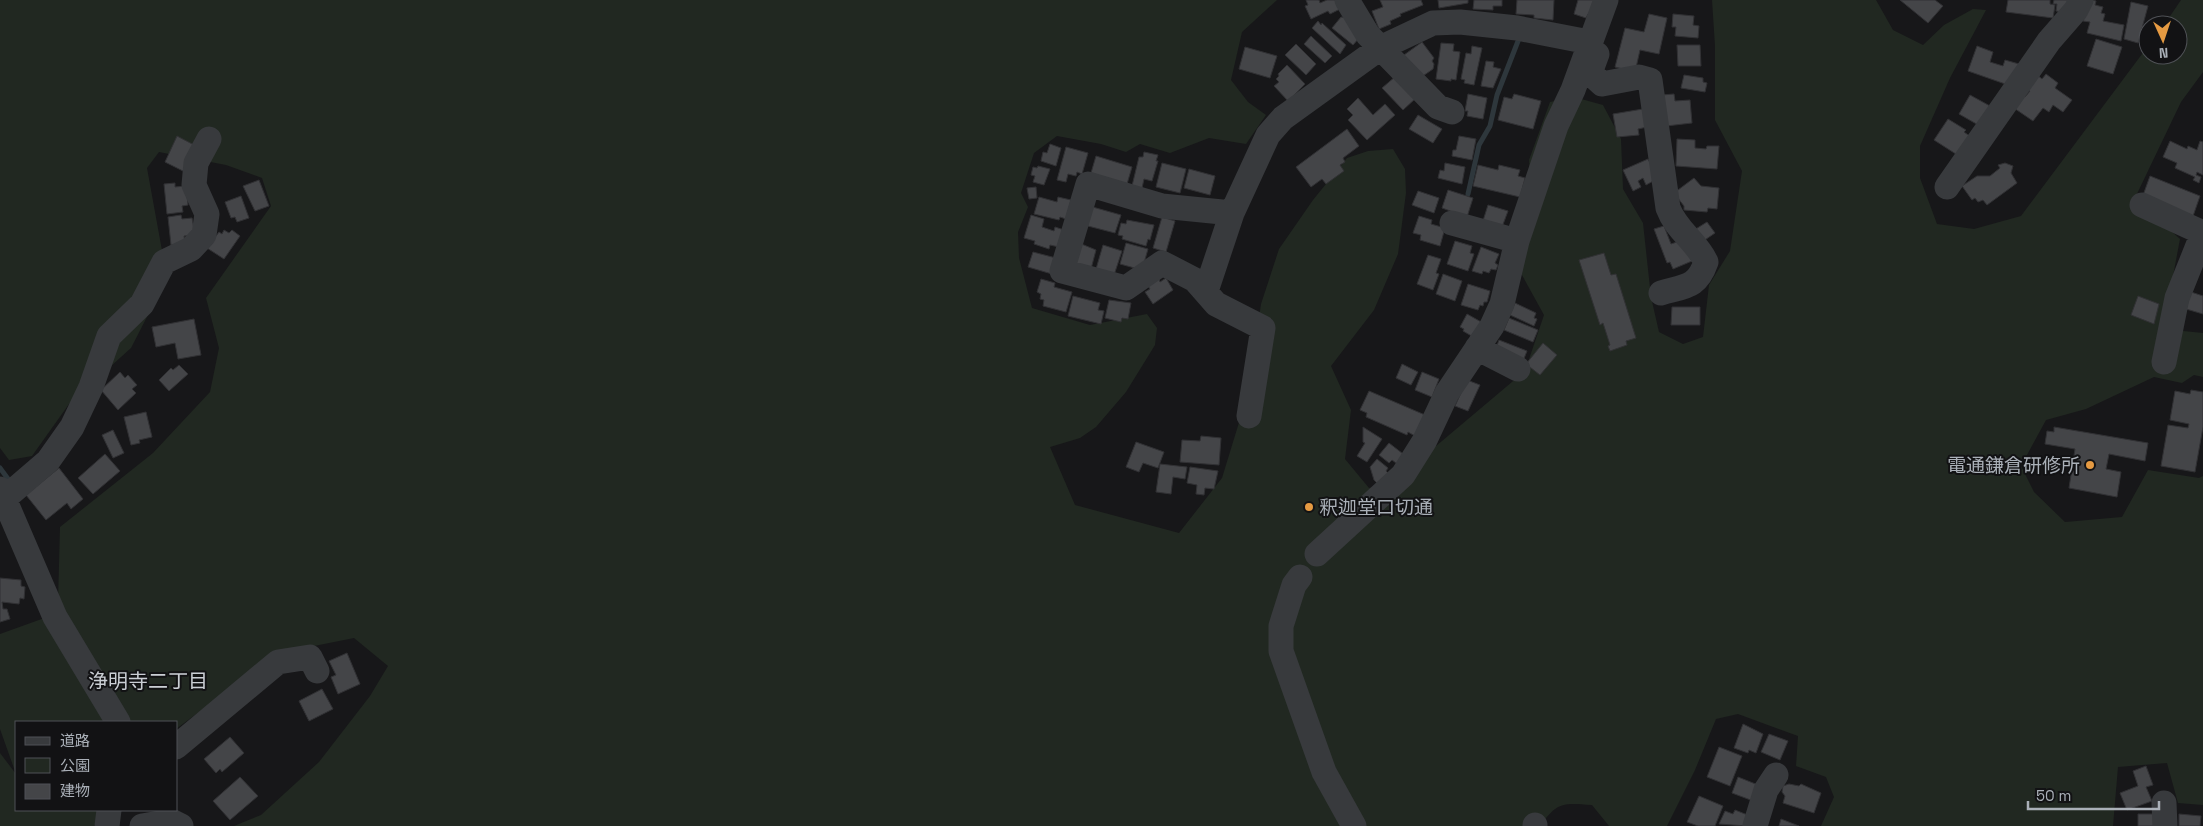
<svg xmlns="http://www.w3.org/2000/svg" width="2203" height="826" font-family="'Space Grotesk','Noto Sans JP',sans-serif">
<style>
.green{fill:#212821}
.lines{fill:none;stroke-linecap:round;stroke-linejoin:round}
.stream{stroke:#2e373c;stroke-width:5}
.building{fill:#444548;stroke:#313134}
.minor{stroke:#383a3d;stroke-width:25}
.poi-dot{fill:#e59a42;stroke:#121214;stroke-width:2}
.labels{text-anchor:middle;stroke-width:4;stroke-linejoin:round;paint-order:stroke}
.poi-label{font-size:19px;fill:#aab0b8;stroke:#121214;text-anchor:end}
.neighbourhood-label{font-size:20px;fill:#caced4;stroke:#121214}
</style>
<rect width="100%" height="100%" fill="#171719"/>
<path class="green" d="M0,0H1277L1242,32L1231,80L1248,102L1266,115L1246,144L1209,138L1170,153L1140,144L1126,152L1101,144L1057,136L1034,153L1021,193L1028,207L1018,232L1019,258L1032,308L1090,325L1147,314L1157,328L1155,345L1126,392L1096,427L1080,438L1050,447L1075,505L1179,533L1222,478L1256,367V338L1261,304L1279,249L1313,200L1347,158L1368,151L1393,149L1405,169L1406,193L1398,254L1374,310L1331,366L1351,410L1345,459L1369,488L1408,478L1423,457L1525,371L1544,315L1517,266L1533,216L1529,160L1550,102L1574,97L1603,105L1621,139L1623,189L1643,223L1651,297L1659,332L1683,344L1703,337L1709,285L1730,251L1742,171L1715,120V46L1712,0H1876L1893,30L1923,45L1944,25L1973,9L1986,10L1950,78L1920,146V178L1937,224L1974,229L2021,216L2148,46V55H2178V25H2164L2181,0H2203V72L2181,102L2135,198L2180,239L2163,329L2203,333V377L2194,375L2182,383L2154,377L2086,409L2046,420L2021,466L2034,492L2065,522L2122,517L2148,470L2199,478L2203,476V805L2178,803L2167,763L2118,767L2113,826H1821L1834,797L1826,777L1796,766L1798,736L1738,714L1716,719L1695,770L1667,826H1609L1592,805C1563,803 1558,801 1540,826H234L261,815L319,762L370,696L388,666L354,638L304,648L226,692L176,729V722H16V810H101L100,815L94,826H0V753L16,774L0,729V634L50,616L58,602L60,527L153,453L210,392L219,348L206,298L271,206L262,178L226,165L159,152L147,168L167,278L131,348L69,404L32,456L9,460L0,448Z"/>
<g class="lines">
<path class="stream" d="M1468,194L1479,145L1490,126L1497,95L1520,36
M0,468L11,483"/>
</g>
<path class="building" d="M1306,0H1319L1320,3L1327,0H1335L1340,9L1330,14L1328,11L1311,19L1305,6L1308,5Z
M1380,0H1421L1423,5L1400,14L1401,16L1390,21L1391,24L1379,29L1372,11L1383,7Z
M1438,0H1468V3L1439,8Z
M1474,0H1502V6H1493V10L1473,9Z
M1517,0H1554L1553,20L1534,18V15L1516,14Z
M1578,0H1596L1591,15L1588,14L1586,18L1574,14Z
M1900,0H1935L1943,6L1928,23Z
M2008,0H2050V4L2055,5L2053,18L2006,12Z
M2054,0H2074L2069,13L2056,11L2057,4H2053Z
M2092,0L2096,1L2095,5L2103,7L2101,13L2105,14L2103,21L2124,25L2121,41L2087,33L2090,22L2083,21Z
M2131,2L2148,6L2138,43L2124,39Z
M1649,14L1667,18L1659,54L1640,50L1635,72L1615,67L1625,28L1644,32Z
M1673,14L1694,16L1693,25L1699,26L1698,38L1675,36L1676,27H1672Z
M1341,17L1347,18L1360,37L1353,45L1332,28Z
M1318,21L1321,25L1322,23L1346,45L1340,54L1312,28Z
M1311,36L1332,56L1325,63L1304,44Z
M2096,39L2122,47L2113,74L2087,66Z
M1422,42L1434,58L1432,61L1434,64L1433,69L1420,78L1404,55Z
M1441,43L1454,44L1453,51L1460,52L1456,80L1451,79V81L1436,79Z
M1296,44L1316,64L1306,75L1285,55Z
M1677,45H1700L1701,66H1678Z
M1472,46L1482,48L1474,85L1464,83L1465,80L1461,79L1466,53L1471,54Z
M1977,46L1993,52L1990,62L2003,66L2005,60L2019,64L2011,86L1968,71Z
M1245,47L1277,56L1270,78L1239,69Z
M1486,61L1494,62L1493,67L1501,69L1493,88L1481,86Z
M1287,65L1305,84L1288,101L1274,86L1279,82L1276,79L1279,76L1278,74Z
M2036,74L2042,79L2046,74L2058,83L2055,88L2072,100L2063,112L2053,105L2049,112L2043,108L2033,121L2011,106L2020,94L2025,97L2030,91L2025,89Z
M1684,75L1703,78V82L1707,83L1705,92L1681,88Z
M1396,76L1416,98L1403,110L1382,88Z
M1468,94L1487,98L1483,119L1467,116L1468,111H1465Z
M1514,94L1541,101L1533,129L1498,120L1504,97L1512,99Z
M1674,94L1675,101L1690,100L1692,123L1666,126L1662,95Z
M1970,95L1990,106L1980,126L1959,114Z
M1358,98L1373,115L1385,104L1395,115L1367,140L1348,120L1353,115L1347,109Z
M1643,109L1647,127L1638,129L1639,135L1617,137L1613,114Z
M1418,115L1442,129L1433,143L1409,129Z
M1948,119L1966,130L1964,132L1971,137L1959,156L1934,140Z
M1347,129L1359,146L1343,158L1345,162L1340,165L1344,171L1326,184L1322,179L1311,187L1296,167Z
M177,136L196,146L183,171L165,162Z
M1459,136L1476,139L1472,160L1452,156L1453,150H1456Z
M1677,139L1695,140V148L1706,149L1707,146H1719L1717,169L1676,166Z
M2170,141L2187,149L2188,146L2197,150L2200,141L2203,142V175L2197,172L2196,175L2201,177L2199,183L2193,180L2195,177L2175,168L2177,163L2163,157Z
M1050,144L1061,148L1056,166L1041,161L1043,152L1047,153Z
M1066,147L1088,153L1082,174L1077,172L1076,176L1068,174L1066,182L1057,180Z
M1144,152L1158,155L1156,161H1158L1152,181L1144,179L1142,188L1132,186L1139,157H1143Z
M1096,156L1132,167L1127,184L1091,173Z
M1648,159L1655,173V180L1646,185L1643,178L1638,181L1641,187L1633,191L1623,170Z
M1162,163L1186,169L1180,193L1156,187Z
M1445,163L1465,167L1462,184L1438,178L1440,170L1444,171Z
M2005,163L2013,166L2011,173L2017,183L1987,205L1983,200L1978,202L1975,198L1972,200L1962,186L1977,176H1990L2000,168L1998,165Z
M1478,165L1498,170L1499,165L1520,170L1518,176L1525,178L1520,197L1473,186Z
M1038,166L1050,169L1044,185L1033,182L1035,176L1031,175L1033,167L1037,168Z
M1189,169L1215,176L1210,195L1184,188Z
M2150,176L2200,196L2192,219L2141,201Z
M1694,178L1701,186L1719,188L1717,209L1708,208L1707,212L1684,210V206L1674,193Z
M259,180L269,206L255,211L243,186Z
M175,183V187L186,186L188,205L182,206L183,212L167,214L164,184Z
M1036,187L1037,198L1029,199L1027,188Z
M1448,190L1473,198L1467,217L1442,208Z
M1418,191L1439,198L1434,213L1412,205Z
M241,196L249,218L237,222L235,217L231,218L225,202Z
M1039,197L1057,202L1058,197L1071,200L1066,219L1060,217L1059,220L1034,214Z
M1488,205L1508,211L1502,227L1482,224Z
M1089,206L1121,215L1115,233L1084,225Z
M181,215L182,219L192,218L195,235L184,236L185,243L171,245L168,217Z
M1031,215L1044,219L1042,227L1054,231L1055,227L1064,230L1059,247L1050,245L1049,249L1034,244L1035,241L1024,238Z
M1419,216L1432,220L1431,224L1445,228L1440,246L1420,240L1421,235L1413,233Z
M1162,217L1175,221L1166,252L1153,248Z
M1127,220L1154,225L1150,240L1148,239L1146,246L1122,239L1123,236L1118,235L1121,223L1126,224Z
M1707,222L1715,233L1699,244L1691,232Z
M1664,226L1671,244L1680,241L1692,261L1673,269L1670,262L1667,263L1654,229Z
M224,230L229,233L232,230L240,236L224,259L207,248L219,232L222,234Z
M1455,241L1472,246L1470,253L1474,254L1468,271L1447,264Z
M1079,243L1096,250L1091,269L1073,264Z
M1126,243L1148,249L1142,270L1120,264Z
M1103,245L1122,251L1113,278L1096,269Z
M1481,247L1499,254L1495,263L1498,265L1496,270L1491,269L1489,273L1483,271L1482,274L1472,271Z
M1033,252L1056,258L1052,274L1028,267Z
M1604,253L1611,275L1616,274L1636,338L1626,341L1627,345L1610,351L1608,346L1610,345L1603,323L1600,325L1579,260Z
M1428,255L1441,259L1436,273L1439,274L1433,290L1417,284Z
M1443,274L1462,281L1455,301L1436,294Z
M1166,278L1173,290L1153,304L1145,292L1150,289L1148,286L1159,279L1160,282Z
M1041,279L1055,283L1054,287L1072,292L1066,312L1043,306L1044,300L1040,299L1041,294L1037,292Z
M1468,284L1490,291L1487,302H1484L1483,306L1480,305L1478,310L1461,305Z
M2191,292L2203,296V314L2186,309Z
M1073,296L1100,303L1098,310L1104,311L1101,324L1068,316Z
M2138,296L2159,304L2154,324L2131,315Z
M1109,300L1131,303L1128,319L1122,318L1121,322L1105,318Z
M1515,303L1536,313L1534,318L1537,319L1534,326L1510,315Z
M1672,307H1700V325H1671Z
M1467,314L1483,323L1475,338L1463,331L1464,329L1460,327Z
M1509,318L1538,330L1533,342L1504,330Z
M194,319L201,355L178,359L175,343L156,347L152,327Z
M1499,340L1527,351L1523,361L1495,351Z
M1543,343L1557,355L1540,375L1526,364Z
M1402,364L1418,372L1411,385L1396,378Z
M179,365L188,374L169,391L159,380L171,368L173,370Z
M120,372L125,378L128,375L137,385L132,389L136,393L118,410L101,390Z
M1422,372L1439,379L1432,397L1415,390Z
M1467,380L1480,385L1468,411L1455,406Z
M2191,390L2203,392V427L2195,472L2161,466L2168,425L2188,428L2189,424L2170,420L2175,391L2190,394Z
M1369,391L1425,415L1415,436L1408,432L1407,435L1366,417L1367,413L1360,410Z
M146,412L152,437L139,440L140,443L131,445L124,417Z
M1363,427L1382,439L1367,462L1357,456L1365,443L1363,442Z
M2054,427L2148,443L2145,461L2109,454L2106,469L2121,472L2117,497L2069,488L2075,449L2045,444L2047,431L2054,432Z
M113,430L124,453L113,458L102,435Z
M1201,436L1221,438L1219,465L1180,462L1182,440L1200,441Z
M1136,442L1164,452L1158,468L1143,463L1139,472L1126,467Z
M1389,443L1407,457L1400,466L1392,460L1389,463L1379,455Z
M105,454L120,471L93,494L78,478Z
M1377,459L1388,468L1386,471L1389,474L1379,485L1374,480L1370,467Z
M1160,464L1187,467L1185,479L1173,477L1171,494L1156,492Z
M1190,467L1218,471L1214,489L1205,488L1204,495L1196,494L1197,485L1187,483Z
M59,468L83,499L71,509L67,503L46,520L26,495Z
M0,578L21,580V586L25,587L24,599L20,598L19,604L2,602L3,609H7L10,619L0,622Z
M347,653L360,684L338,694L331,677L336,675L329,661Z
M322,689L333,709L309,721L299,701Z
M1743,724L1763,734L1756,753L1749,750L1748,753L1734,748Z
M1769,734L1788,741L1780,760L1761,752Z
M230,737L244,753L222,772L220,769L216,773L204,759Z
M1719,747L1742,756L1730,786L1707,777Z
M2146,766L2153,785L2146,787L2152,801L2127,810L2120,793L2138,786L2133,771Z
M240,777L258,796L230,820L213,801Z
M1738,777L1758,785L1756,802L1732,793Z
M1789,784L1799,786L1801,784L1821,793L1814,813L1783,803L1785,796L1782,792L1783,786Z
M1699,796L1723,806L1715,826H1698L1687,822Z
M1735,810L1750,816L1746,826L1719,824L1725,811L1733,814Z
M2138,814H2154V826H2138Z
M2179,814L2201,816L2200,826H2179Z
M1781,819L1799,826H1779Z"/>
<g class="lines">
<path class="minor" d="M1347,0L1368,35L1438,107L1452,112
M1591,52L1597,54L1590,73L1602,84L1639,77L1650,80L1668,208C1676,230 1697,242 1706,262C1697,288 1685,286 1661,293
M1947,187L2049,41L2076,10L2081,0
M2142,205L2203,233
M1232,213L1162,206L1088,184L1062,271L1126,288L1162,263L1195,280L1216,304L1263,328L1249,416
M1452,223L1517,241
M1206,291L1232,213L1268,135L1283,118L1380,48L1433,23L1460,22L1517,28L1589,42
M1477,348L1518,369
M2164,362L2177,298L2203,233
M0,489L55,617L118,722
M5,498L48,461L72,427L91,387L109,336L142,304L164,262L191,249L204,235L207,214L194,185L196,163L209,139
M1317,554L1403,475L1425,440L1447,393L1492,326L1502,304L1517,241L1556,126L1573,90L1606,0
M1300,577L1294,585L1281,626V651L1324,772L1354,826
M176,747L278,662L310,657L317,671
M2164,803L2165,826
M107,826L109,810
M142,826L171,821L181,826
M1535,826V825
M1755,826L1766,790L1776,775"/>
</g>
<g class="poi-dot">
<circle cx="2090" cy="465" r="5"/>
<circle cx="1309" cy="507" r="5"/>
</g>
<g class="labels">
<g class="poi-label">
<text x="2080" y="472">電通鎌倉研修所</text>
<text x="1319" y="514" text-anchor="start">釈迦堂口切通</text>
</g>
<g class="neighbourhood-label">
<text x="148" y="688">浄明寺二丁目</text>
</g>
</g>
<rect x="15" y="721" width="162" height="90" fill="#121214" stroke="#4f5156"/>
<rect x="25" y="737" width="25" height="8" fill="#383a3d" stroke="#4f5156"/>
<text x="60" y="746" font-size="15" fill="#aab0b8">道路</text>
<rect x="25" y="758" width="25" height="15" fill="#212821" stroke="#4f5156"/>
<text x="60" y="771" font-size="15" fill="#aab0b8">公園</text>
<rect x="25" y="784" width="25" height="15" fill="#444548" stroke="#4f5156"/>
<text x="60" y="796" font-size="15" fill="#aab0b8">建物</text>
<g transform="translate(2163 40) rotate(177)"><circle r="24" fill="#121214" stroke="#4f5156"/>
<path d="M0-4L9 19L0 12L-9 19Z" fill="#e59a42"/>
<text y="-8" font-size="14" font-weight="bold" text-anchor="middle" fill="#aab0b8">N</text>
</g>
<path d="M2028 801v8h131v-8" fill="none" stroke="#aab0b8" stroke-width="2.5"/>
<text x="2036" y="801" font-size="15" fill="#aab0b8" stroke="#121214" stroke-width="4" paint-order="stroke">50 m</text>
</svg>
